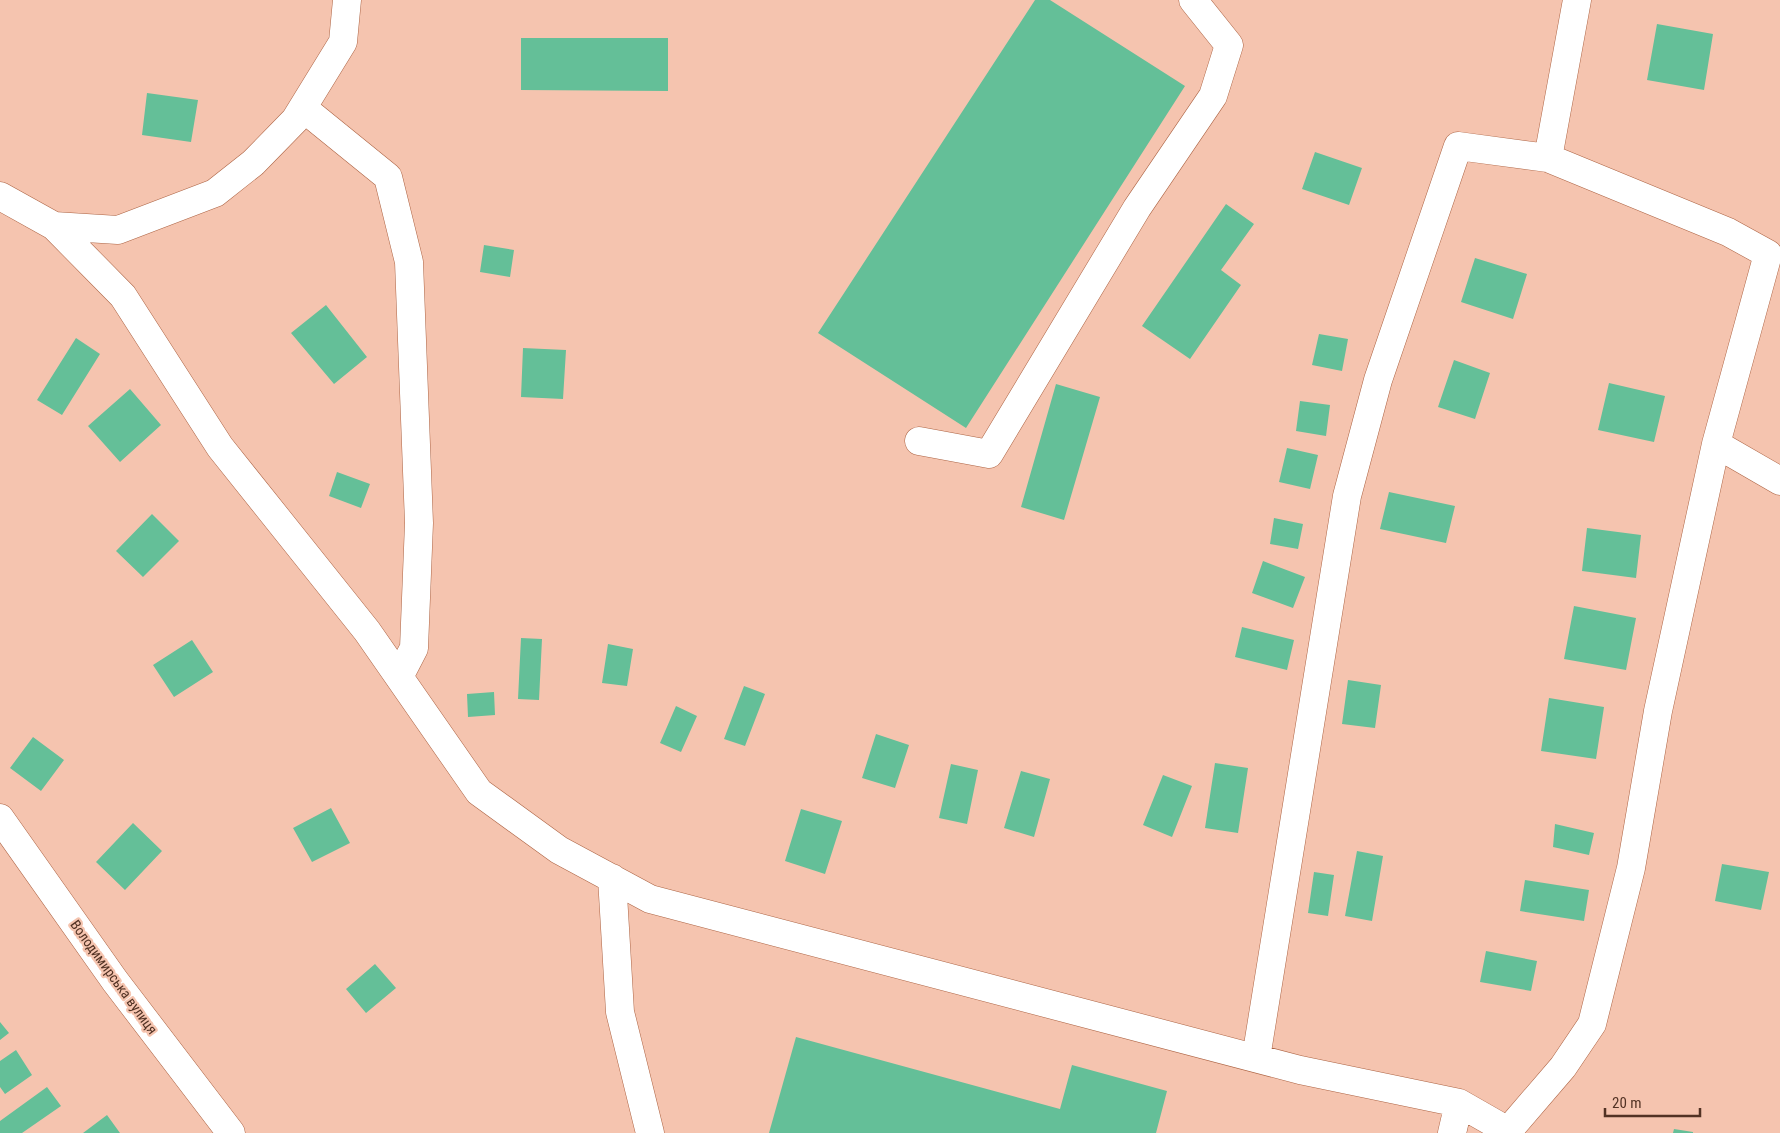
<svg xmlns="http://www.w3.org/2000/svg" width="1780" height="1133" font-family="'Roboto Condensed',sans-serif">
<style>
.building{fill:#64bf98}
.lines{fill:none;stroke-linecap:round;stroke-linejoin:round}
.minor-casing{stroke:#ad6444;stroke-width:29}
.minor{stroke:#fff;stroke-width:28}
.labels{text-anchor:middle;stroke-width:4.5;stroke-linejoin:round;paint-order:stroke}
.street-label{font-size:14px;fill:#523224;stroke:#f5c4af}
</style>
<rect width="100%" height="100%" fill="#f5c4af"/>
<path class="building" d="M1035,0H1050L1185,86L966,428L818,333Z
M1657,24L1713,34L1704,90L1647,80Z
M521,38H668V91L521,90Z
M147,93L198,100L191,142L142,135Z
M1315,152L1362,168L1349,205L1302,189Z
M1226,204L1254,224L1221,270L1241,285L1190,359L1142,326Z
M484,245L514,250L510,277L480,272Z
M1475,258L1527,274L1513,319L1461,302Z
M326,305L367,357L334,384L291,333Z
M1319,334L1348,339L1342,371L1312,365Z
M76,338L100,354L62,415L37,400Z
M523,348L566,350L563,399L521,397Z
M1454,360L1490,373L1475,419L1438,407Z
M1609,383L1665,396L1654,442L1598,430Z
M1056,384L1100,397L1064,520L1021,507Z
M130,389L161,425L120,462L88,426Z
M1300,401L1330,405L1326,436L1296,431Z
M1287,448L1318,455L1310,489L1279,482Z
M337,472L370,484L361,508L329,496Z
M1389,492L1455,506L1446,543L1380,529Z
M152,514L179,541L143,577L116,551Z
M1274,518L1303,524L1298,549L1270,544Z
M1587,528L1641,535L1636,578L1582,571Z
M1263,561L1305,577L1293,608L1252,593Z
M1574,606L1636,618L1626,670L1564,659Z
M1242,627L1294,640L1287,670L1235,657Z
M521,638L542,639L539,700L518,699Z
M192,640L213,672L174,697L153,665Z
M608,644L633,649L627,686L602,683Z
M1348,680L1381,685L1375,728L1342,724Z
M744,686L765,694L745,746L724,739Z
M494,692L495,715L468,717L467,694Z
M1549,698L1604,707L1596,759L1541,751Z
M676,706L697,716L681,752L660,743Z
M876,734L909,745L895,788L862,778Z
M33,737L64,760L41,791L10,768Z
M1215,763L1248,768L1238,833L1205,828Z
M951,764L978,770L967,824L939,818Z
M1021,771L1050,779L1034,837L1004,828Z
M1163,775L1192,786L1172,837L1143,825Z
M331,808L350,843L312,862L293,828Z
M801,809L842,821L825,874L785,861Z
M133,823L162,851L125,890L96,862Z
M1555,824L1594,833L1589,855L1553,847Z
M1357,851L1383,856L1372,921L1345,916Z
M1722,864L1769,872L1761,910L1715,901Z
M1314,872L1334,875L1328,916L1308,913Z
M1525,880L1589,890L1584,921L1520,911Z
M1486,951L1537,961L1531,991L1480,982Z
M375,964L396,988L366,1013L346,989Z
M0,1022L9,1033L0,1040Z
M796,1037L1060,1109L1072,1065L1167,1091L1156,1133H769Z
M16,1050L32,1075L5,1094L0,1087V1061Z
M47,1087L61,1106L22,1133H0V1121Z
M107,1115L120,1133H83Z
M1674,1129L1693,1132V1133H1673Z"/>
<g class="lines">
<g class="minor-casing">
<path id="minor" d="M303,108L388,177L409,262L419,523L414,648L399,677
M0,196L54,226L123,296L220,447L367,631L479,792L559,850L650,899L1300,1070L1459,1103L1508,1131
M54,226L118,230L215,193L253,163L295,120L343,42L347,0
M919,441L989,454L1137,208L1213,96L1229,45L1193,0
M1716,444L1780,481
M0,818L115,981L231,1133
M612,878L620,1012L650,1133
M1256,1058L1347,496L1378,380L1458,146L1548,158L1577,0
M1452,1133L1459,1103
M1510,1133L1508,1131L1563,1067L1592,1024L1631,868L1658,711L1716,444L1768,254L1728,232L1548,158"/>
</g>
<use href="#minor" class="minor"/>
</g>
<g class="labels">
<g class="street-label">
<text transform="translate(114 977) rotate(54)" y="5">Володимирська вулиця</text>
</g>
</g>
<path d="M1605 1108v8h95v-8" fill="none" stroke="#523224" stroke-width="2.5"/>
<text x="1612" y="1108" font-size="15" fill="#523224" stroke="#f5c4af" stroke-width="4" paint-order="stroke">20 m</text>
</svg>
